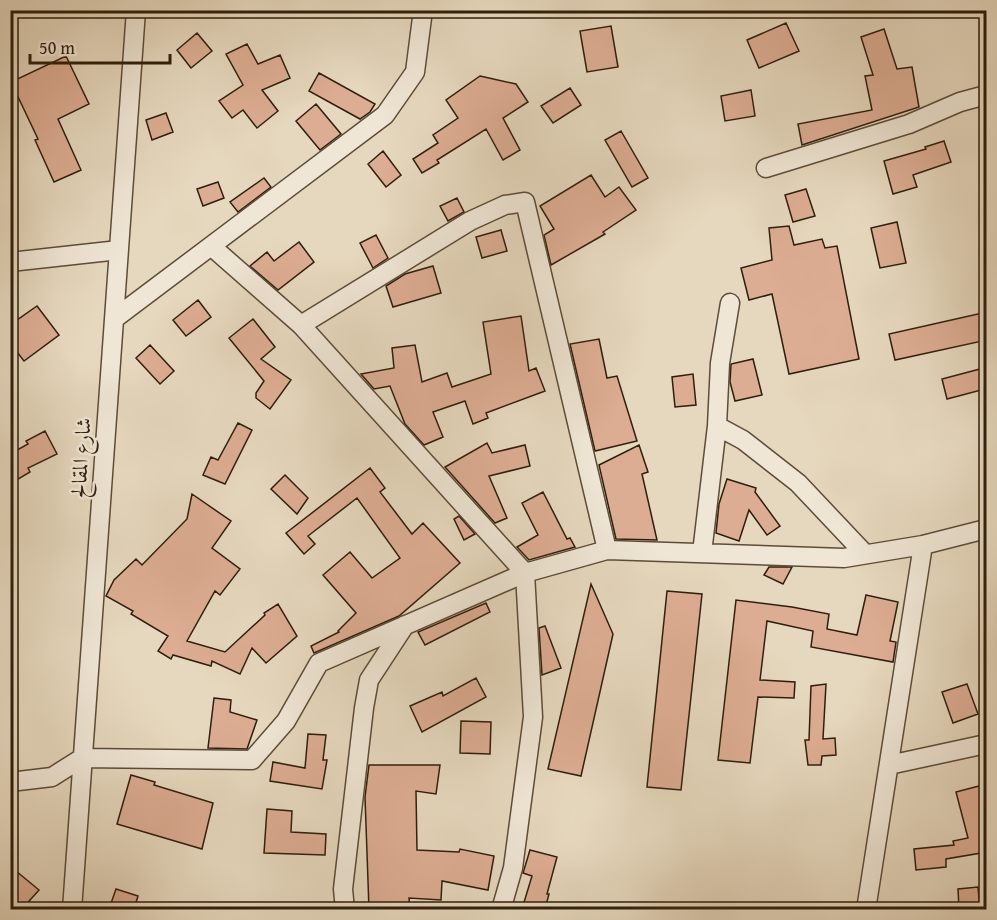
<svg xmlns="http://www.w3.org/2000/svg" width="997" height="920" font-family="'Gentium Book Plus',Amiri,serif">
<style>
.building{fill:#ddad93;stroke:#2f1e0b;stroke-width:1.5}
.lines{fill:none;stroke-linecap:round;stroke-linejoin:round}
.street-casing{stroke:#5d4c38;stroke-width:21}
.street{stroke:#efe6d5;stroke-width:18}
.labels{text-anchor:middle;stroke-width:5;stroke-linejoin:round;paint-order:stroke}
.street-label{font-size:21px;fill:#2f1e0b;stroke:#efe6d5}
</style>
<rect width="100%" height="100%" fill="#e6d8be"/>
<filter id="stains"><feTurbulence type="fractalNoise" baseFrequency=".00333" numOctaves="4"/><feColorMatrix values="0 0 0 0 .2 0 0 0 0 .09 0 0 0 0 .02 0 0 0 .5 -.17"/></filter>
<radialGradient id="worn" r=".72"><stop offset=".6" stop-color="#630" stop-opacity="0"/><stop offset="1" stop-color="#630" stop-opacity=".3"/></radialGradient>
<path class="building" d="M786,23L799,51L759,68L747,40Z
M611,26L618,67L587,72L580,31Z
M884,29L897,69L912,67L919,107L802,145L798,124L872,110L865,76L873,75L861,37Z
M197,33L212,51L191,68L177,50Z
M247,44L258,64L280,55L290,78L262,90L278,111L257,128L243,110L232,118L219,101L243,85L226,54Z
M66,56L89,104L58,119L81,170L54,182L35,140L38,139L11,82Z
M319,73L375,104L370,112L360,119L309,91Z
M480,76L516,84L528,102L503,118L520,150L503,160L486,129L437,160L439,163L422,173L413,159L438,143L433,135L458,118L446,100Z
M570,88L581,105L553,123L541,106Z
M751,90L755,116L725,121L721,96Z
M316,104L341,134L320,150L296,121Z
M166,113L173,132L152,140L146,120Z
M621,131L648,178L632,187L605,140Z
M944,141L951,162L913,175L917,187L893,194L884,161L926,149L925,147Z
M383,151L401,175L386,187L368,164Z
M591,175L605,197L619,187L636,210L603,232L605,234L551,265L544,235L554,229L540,206Z
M264,178L271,187L238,212L230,202Z
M218,182L224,198L203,206L197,189Z
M806,189L815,216L793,222L785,195Z
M457,198L464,212L448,221L440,206Z
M897,222L906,263L880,268L871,228Z
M789,226L794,245L822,239L825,248L837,246L859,359L789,374L772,294L749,300L741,268L772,260L769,228Z
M501,230L507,251L482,258L476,237Z
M376,235L388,258L373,268L360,243Z
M299,242L314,262L278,290L250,266L267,252L274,261Z
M433,266L441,293L393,307L386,286L405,274Z
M198,300L211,317L186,336L173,320Z
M37,306L59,335L24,361L10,343V325Z
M987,312V340L895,360L889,334Z
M521,316L529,371L536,368L545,391L486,413L488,418L473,424L465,401L433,412L443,437L424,445L405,424L390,386L374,389L361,374L394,368L392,348L415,345L422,382L447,373L452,387L491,374L483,322Z
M253,319L275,347L261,359L291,380L270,409L256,398V393L264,381L229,338Z
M599,339L607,378L617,376L637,441L595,451L570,344Z
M150,345L174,371L160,384L136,358Z
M753,359L762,395L735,401L730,382L731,364Z
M980,369L985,389L947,399L942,379Z
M693,374L696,405L675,407L672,377Z
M238,423L252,430L225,484L203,475L211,457L218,460Z
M45,431L57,454L28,468L30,472L10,484V454L28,444L26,441Z
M487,443L492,453L525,445L530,466L489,476L507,518L495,523L445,467Z
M639,445L648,472L642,474L657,540L616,539L599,465Z
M370,468L385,488L380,492L412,534L423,523L460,563L399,616L314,653L311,646L339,632L338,631L356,613L323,575L350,552L372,578L400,558L357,498L308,536L315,544L304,554L286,533Z
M285,475L308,498L297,514L271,489Z
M727,479L756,488L755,492L780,526L767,535L749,510L739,541L716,533L719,504Z
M543,492L567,539L570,538L575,547L529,560L517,547L538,535L522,503Z
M192,494L231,521L212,548L240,569L220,595L215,591L187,641L225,652L265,615L264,613L278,604L297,636L266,663L252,648L240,674L212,661L211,666L173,655L171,659L158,651L168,636L131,614L133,611L106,596L114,580L136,559L142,565L187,519Z
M459,516L475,534L464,540L454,519Z
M769,567H792L783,584L764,575Z
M591,584L613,634L581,776L548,769Z
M667,591L702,594L681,790L647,787Z
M866,595L898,602L890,641L896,642L893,662L811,647L813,631L767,621L760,680L795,682L794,698L758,697L750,763L718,760L736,600L792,607L829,614L827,629L857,635Z
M486,603L490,612L425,645L418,632Z
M545,626L561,668L542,675L539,628Z
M476,678L486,697L422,732L410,706L442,692L443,696Z
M826,684L823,739L835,738L836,755L822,756L821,765H808L805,740H809L811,686Z
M967,684L978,714L953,723L942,692Z
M214,698L231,700L230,712L257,720L247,749L208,748Z
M461,721L491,722L490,754L460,753Z
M308,734L326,735L323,760H327L322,789L270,781L273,762L305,768Z
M369,765H440L436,794L416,791L417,850L459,852L460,849L494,856L488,890L442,881L441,900L409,898L410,909H369L365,797Z
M131,775L155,782L154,785L213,803L202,849L117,824Z
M979,786L987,815V852L946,859V867L916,870L914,849L954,845L953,841L968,838L956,792Z
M267,809L292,811L291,832L326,834L325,855L264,853Z
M530,850L557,857L547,894H549L545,909H522L532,876L523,873Z
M10,866L39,890L22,909H10Z
M978,887L980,909H959L958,889Z
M116,889L138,896L134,909H109Z"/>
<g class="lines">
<g class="street-casing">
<path id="street" d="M766,168L909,124L960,102L986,95
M211,246L301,325L525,573L533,717L513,868L501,910
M10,262L119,250
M114,319L385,115L415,72L423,10
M301,325L470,221L505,205L525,202L607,550
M717,426L743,440L798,483L865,554
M702,553L717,426L720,363L730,303
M889,765L986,744
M10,782L52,777L82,758L252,760L286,721L319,663L525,573L607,550L844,558L923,545L986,529
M72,910L136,10
M345,910L343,889L364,708L369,680L405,625
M866,910L923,545"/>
</g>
<use href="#street" class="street"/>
</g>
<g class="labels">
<g class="street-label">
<text transform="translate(81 458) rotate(-86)" y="7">شارع المقالح</text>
</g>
</g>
<rect width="997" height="920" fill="none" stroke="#e6d8be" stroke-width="36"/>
<rect x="12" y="12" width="973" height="896" fill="none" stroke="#2f1e0b" stroke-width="3"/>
<rect x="18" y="18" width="961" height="884" fill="none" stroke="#2f1e0b" stroke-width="1.5"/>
<path d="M30 54v9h140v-9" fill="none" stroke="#2f1e0b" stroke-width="3"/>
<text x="39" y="54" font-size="18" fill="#2f1e0b" stroke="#efe6d5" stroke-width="4.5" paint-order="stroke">50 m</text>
<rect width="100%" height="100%" filter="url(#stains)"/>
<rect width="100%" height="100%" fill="url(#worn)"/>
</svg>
